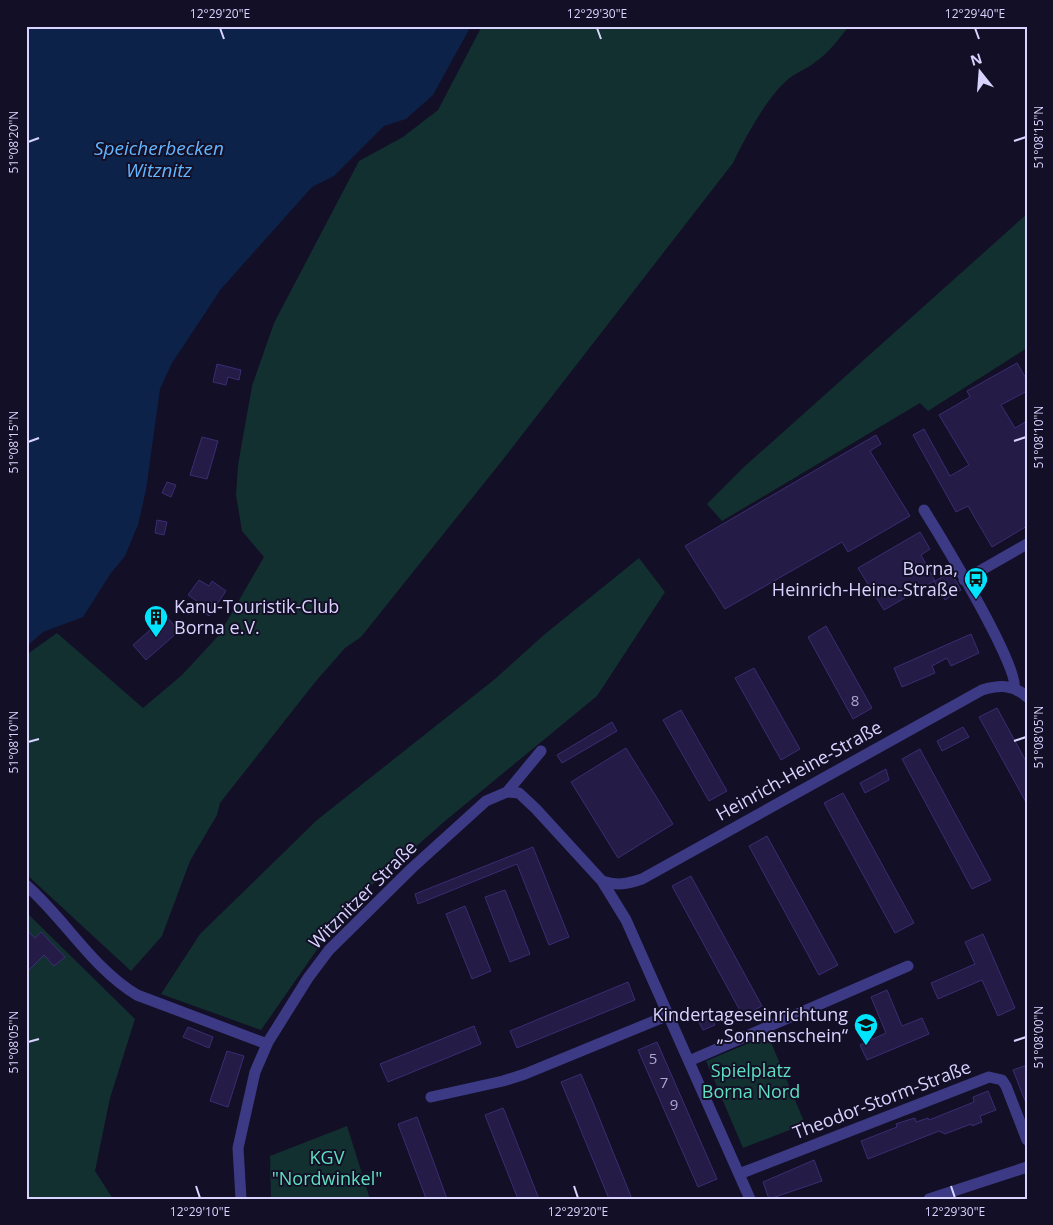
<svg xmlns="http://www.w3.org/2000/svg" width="1053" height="1225" font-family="'Open Sans',sans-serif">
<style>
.green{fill:#12302f}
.water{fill:#0c2248}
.building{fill:#241b47;stroke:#3b2d73}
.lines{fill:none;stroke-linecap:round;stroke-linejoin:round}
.street{stroke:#3d3a85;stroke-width:11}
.ticks{fill:none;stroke:#d9d4ff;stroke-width:2}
.labels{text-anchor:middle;stroke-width:4;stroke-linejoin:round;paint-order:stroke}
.number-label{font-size:15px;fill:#aca6d1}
.poi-label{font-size:18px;fill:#d9d4ff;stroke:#130f26;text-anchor:end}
.street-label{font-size:18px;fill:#d9d4ff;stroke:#130f26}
.park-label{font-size:18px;fill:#5fe0c0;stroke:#130f26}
.water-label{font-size:19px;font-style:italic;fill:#62b6ff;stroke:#130f26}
.neatline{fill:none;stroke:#d9d4ff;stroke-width:2}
.ticks-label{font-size:12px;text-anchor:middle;fill:#d9d4ff}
</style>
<rect width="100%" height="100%" fill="#130f26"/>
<path class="green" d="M482,26H849C838,40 829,53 814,63C805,70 794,73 785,82C765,101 745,138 733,163L501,462L361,637L345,648L316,681L220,803L217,815L190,861L162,936L131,971L26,874V655L57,633L143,708L182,675L219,635L264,557L242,531L236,495L238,465L252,386L274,323L359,161L403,137L438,110Z
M1027,214V348L928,411L920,403L722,521L707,504L744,467Z
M639,558L665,592L597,696L445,821L346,908L261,1030L161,994L200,934L317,820L495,679L545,634Z
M26,912L135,1019L110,1098L95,1171L113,1199H26Z
M768,1035L805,1124L743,1148L706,1061Z
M347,1126L370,1199H271L270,1156Z"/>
<path class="water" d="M26,26H471L433,95L406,119L384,126L334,176L312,187L221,289L172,363L160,389L146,490L138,525L125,556L111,573L83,617L43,632L26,647Z"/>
<path class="building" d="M1017,363L1027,380V391L1001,405L1015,428L1027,421V526L992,547L968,506L956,512L913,435L924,429L950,476L969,465L939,415L970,397L967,391Z
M217,364L241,370L239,380L228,377L226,385L213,382Z
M876,435L881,444L870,451L910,516L848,552L842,542L725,609L685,546Z
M202,437L218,441L207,479L190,475Z
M167,482L176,485L171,497L162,493Z
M157,520L167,522L164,535L155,533Z
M920,532L930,549L921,555L935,581L951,572L961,590L945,600L934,581L884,610L858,568Z
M199,580L209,586L212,581L226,591L209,616L195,606L198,602L188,595Z
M166,616L179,631L146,660L133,645Z
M826,626L872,708L853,719L808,637Z
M971,634L979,653L951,666L947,658L932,666L935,673L902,687L894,668Z
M754,668L800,749L781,760L735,678Z
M997,708L1027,763V804L979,717Z
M681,710L727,791L709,801L663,720Z
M612,722L617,731L562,763L557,755Z
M963,727L969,737L942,751L937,741Z
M626,748L673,824L618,858L571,782Z
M920,749L991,880L972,889L902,759Z
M886,769L889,780L865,793L860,783Z
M843,793L914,923L895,933L824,803Z
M767,836L838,965L819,975L749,846Z
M533,847L569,937L549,945L517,864L418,904L415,894Z
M691,876L762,1006L743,1016L672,886Z
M505,890L530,954L510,962L485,897Z
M465,906L491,971L472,979L446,914Z
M26,929L35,938L41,932L65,957L54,966L44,955L26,973Z
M983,934L1015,1008L998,1016L982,980L938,999L931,983L975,964L965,942Z
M628,982L635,1000L517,1048L510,1031Z
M887,990L902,1026L922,1018L929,1034L867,1060L860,1045L886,1033L871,997Z
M709,1011L715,1025L703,1030L696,1017Z
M474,1026L481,1044L388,1082L380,1064Z
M188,1027L213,1037L209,1048L183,1037Z
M657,1042L717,1179L698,1187L638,1050Z
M227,1051L244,1056L228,1107L210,1101Z
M1027,1065V1103H1026L1013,1070Z
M581,1074L594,1105L632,1199H609L580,1128L561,1082Z
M988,1091L996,1110L980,1116L982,1122L972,1126L971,1124L945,1134L939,1131L868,1159L861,1141L897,1127L896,1124L908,1120L915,1118L916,1122L928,1118L929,1120L974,1102L973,1097Z
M503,1108L506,1115L539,1199H518L503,1161L485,1115Z
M417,1117L434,1163L447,1199H426L424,1193L398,1124Z
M814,1160L822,1181L769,1199L763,1182Z"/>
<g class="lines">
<path class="street" d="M924,510C939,534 1021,669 1014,688
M964,580L1027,544
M507,792L541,751
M602,881C617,886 627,884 642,879L982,690C999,685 1013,684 1027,697
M26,885C65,919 92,968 137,995L267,1044
M689,1061L908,966
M431,1097L503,1081L525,1074L669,1015
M739,1174L989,1077L1002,1080L1006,1086L1027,1140
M241,1199L238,1148L255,1072L268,1042L308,978L329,950L412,868L486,801L507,792L519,793L536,809L602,881L626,920L750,1199
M929,1199L1027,1167"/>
</g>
<path class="ticks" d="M220,28L224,39M597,28L601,39M975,28L979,39M1014,141L1026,137M28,142L39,138M1014,441L1026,437M28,442L39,438M1014,741L1026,737M28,742L39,739M1014,1041L1026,1037M28,1042L39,1039M196,1186L200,1198M574,1186L578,1198M951,1186L955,1198"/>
<defs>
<g id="bus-pin" transform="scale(1.25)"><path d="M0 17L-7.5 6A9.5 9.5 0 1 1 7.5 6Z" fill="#00e5ff" stroke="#130f26"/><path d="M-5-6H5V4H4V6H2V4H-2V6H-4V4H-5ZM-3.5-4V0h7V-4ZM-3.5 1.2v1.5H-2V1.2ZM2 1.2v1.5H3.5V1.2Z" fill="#111"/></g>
<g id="building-pin" transform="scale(1.25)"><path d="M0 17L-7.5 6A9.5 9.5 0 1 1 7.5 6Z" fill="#00e5ff" stroke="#130f26"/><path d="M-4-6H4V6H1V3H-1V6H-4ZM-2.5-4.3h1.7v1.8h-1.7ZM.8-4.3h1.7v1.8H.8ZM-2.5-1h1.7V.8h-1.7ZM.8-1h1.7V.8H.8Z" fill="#111"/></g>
<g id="school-pin" transform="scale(1.25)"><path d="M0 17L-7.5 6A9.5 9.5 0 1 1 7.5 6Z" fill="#00e5ff" stroke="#130f26"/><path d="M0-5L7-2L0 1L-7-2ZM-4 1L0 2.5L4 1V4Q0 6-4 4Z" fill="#111"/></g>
</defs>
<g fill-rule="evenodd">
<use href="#bus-pin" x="976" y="579"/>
<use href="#building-pin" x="156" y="617"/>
<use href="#school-pin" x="866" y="1025"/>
</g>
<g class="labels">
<g class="number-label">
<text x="855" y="706">8</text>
<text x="653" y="1064">5</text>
<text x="664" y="1088">7</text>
<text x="674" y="1110">9</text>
</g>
<g class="poi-label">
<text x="958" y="575">Borna,<tspan x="958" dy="21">Heinrich-Heine-Straße</tspan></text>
<text x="174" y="613" text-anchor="start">Kanu-Touristik-Club<tspan x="174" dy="21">Borna e.V.</tspan></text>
<text x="848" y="1021">Kindertageseinrichtung<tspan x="848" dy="21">„Sonnenschein“</tspan></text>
</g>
<g class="street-label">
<text transform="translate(799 771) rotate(-29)" y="6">Heinrich-Heine-Straße</text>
<text transform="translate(363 895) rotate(-45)" y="6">Witznitzer Straße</text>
<text transform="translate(882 1100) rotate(-21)" y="6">Theodor-Storm-Straße</text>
</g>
<g class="park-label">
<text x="751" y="1077">Spielplatz<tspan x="751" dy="21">Borna Nord</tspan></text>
<text x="327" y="1164">KGV<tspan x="327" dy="21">"Nordwinkel"</tspan></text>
</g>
<g class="water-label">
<text x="159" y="155">Speicherbecken<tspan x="159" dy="22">Witznitz</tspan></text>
</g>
</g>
<rect width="1053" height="1225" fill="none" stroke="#130f26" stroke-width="55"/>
<g transform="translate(980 72) rotate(343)" stroke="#130f26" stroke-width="4" paint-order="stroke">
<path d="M0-4L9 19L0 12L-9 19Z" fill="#d9d4ff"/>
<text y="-8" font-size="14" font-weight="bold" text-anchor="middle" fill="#d9d4ff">N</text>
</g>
<rect x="28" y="28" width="998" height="1170" class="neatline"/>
<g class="ticks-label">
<text x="220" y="18">12°29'20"E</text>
<text x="597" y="18">12°29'30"E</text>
<text x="975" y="18">12°29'40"E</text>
<text transform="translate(1039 137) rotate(-90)" y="4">51°08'15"N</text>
<text transform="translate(14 142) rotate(-90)" y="4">51°08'20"N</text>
<text transform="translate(1039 437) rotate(-90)" y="4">51°08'10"N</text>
<text transform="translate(14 442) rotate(-90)" y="4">51°08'15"N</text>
<text transform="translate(1039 737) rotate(-90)" y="4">51°08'05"N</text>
<text transform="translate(14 742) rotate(-90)" y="4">51°08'10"N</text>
<text transform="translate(1039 1037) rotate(-90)" y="4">51°08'00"N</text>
<text transform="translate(14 1042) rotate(-90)" y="4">51°08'05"N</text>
<text x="200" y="1216">12°29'10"E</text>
<text x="578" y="1216">12°29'20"E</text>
<text x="955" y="1216">12°29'30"E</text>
</g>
</svg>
